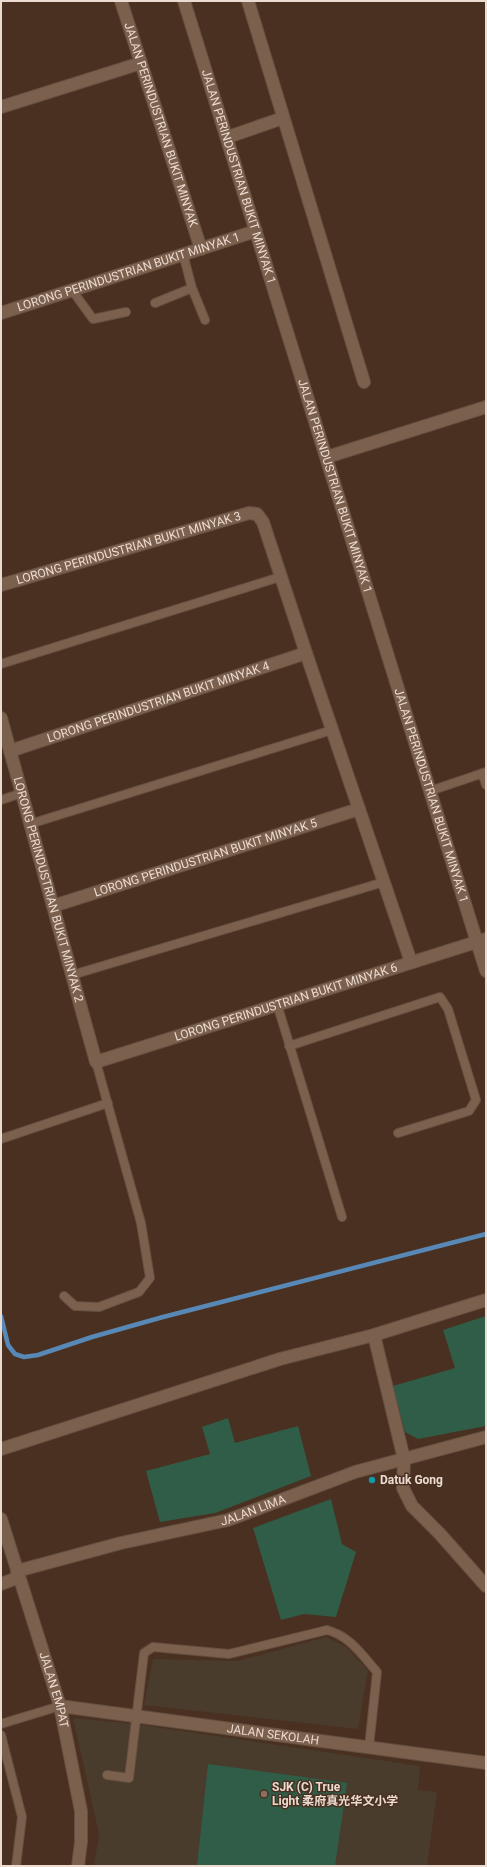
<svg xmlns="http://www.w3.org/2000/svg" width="487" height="1867" font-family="Roboto,'Noto Sans SC',sans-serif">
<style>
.education{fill:#493c2d}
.green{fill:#305d48}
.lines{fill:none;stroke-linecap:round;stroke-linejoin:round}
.stream{stroke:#5888b5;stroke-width:4.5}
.lane-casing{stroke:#644f40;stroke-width:10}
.street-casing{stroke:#644f40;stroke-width:14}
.lane{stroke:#7b604d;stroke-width:8}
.street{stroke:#7b604d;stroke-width:12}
.culture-dot{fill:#0f9aa8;stroke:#493020;stroke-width:1.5}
.education-dot{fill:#8d6e63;stroke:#493020;stroke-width:1.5}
.labels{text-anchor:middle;stroke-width:3;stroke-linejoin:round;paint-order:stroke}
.street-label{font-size:12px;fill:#ebdbd1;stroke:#493020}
.poi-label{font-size:12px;font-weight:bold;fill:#ebdbd1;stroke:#493020;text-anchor:start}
</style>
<rect width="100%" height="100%" fill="#493020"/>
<path class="education" d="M326,1637L346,1647L368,1670L358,1729L144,1705L153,1659L238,1661Z
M73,1718L135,1724L420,1766L418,1790L437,1792L427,1866H94L99,1834Z"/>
<path class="green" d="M486,1316V1426L418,1439L405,1432L393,1386L455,1368L443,1330Z
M228,1418L235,1443L298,1426L311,1476L215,1513L160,1522L146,1471L210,1454L202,1427Z
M331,1499L342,1544L356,1552L336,1617L304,1614L281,1620L253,1528Z
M208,1764L347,1783L335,1866H197Z"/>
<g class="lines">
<path class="stream" d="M1,1316L8,1345L15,1354L24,1357L38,1355L92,1337L163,1317L486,1234"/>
<g class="lane-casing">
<path id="lane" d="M183,254L192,288L205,320
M72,290L93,319L126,312
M155,303L192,288
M1,664L280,577
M482,773L486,785
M430,791L486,772
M1,800L22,793
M30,824L332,730
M72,975L384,882
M277,1004L342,1217
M289,1046L440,997L448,1009L476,1100L469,1111L398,1133
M1,1139L108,1103
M64,1296L75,1306L99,1307L139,1292L150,1278L141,1223L96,1062
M1,1724L60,1706
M1,1735L22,1817L16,1866
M107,1775L129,1778L144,1653L153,1647L229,1654L327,1630C350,1636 362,1655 377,1672L369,1747"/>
</g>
<g class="street-casing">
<g id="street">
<path id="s1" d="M121,1L201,249"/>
<path id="s2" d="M184,1L486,971"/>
<path d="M248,1L364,382"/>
<path d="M1,107L141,63"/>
<path d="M228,137L283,118"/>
<path id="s3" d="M1,313L256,231"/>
<path d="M327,457L486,407"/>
<path id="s4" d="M1,585L249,513L257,514L263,522L306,653L411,962"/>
<path id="s5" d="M1,718L96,1062L486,939"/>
<path id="s6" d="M10,751L306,653"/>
<path id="s7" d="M53,906L359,809"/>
<path d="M374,1335L404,1459L403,1488L412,1506L440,1534L486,1586"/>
<path d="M1,1449L280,1359L374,1335L486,1300"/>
<path id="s8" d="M1,1519L60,1706L81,1811V1842L78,1866"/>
<path id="s9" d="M17,1571L121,1543L228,1520L355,1472L486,1437"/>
<path d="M1,1584L19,1577"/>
<path id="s10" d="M60,1706L486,1763"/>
</g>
</g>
<use href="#lane" class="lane"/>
<use href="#street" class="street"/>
</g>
<circle class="culture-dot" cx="372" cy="1480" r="4"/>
<circle class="education-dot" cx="264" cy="1794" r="4"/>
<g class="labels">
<g class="street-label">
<text dy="4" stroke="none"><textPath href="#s1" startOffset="130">JALAN PERINDUSTRIAN BUKIT MINYAK</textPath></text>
<text dy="4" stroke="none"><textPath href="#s2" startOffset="184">JALAN PERINDUSTRIAN BUKIT MINYAK 1</textPath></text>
<text dy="4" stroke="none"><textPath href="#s3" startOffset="134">LORONG PERINDUSTRIAN BUKIT MINYAK 1</textPath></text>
<text dy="4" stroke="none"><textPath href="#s2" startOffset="508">JALAN PERINDUSTRIAN BUKIT MINYAK 1</textPath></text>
<text dy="4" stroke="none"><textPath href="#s4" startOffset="133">LORONG PERINDUSTRIAN BUKIT MINYAK 3</textPath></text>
<text dy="4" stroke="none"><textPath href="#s6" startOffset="156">LORONG PERINDUSTRIAN BUKIT MINYAK 4</textPath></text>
<text dy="4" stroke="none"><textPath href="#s2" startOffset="832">JALAN PERINDUSTRIAN BUKIT MINYAK 1</textPath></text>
<text dy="4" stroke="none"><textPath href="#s7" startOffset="160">LORONG PERINDUSTRIAN BUKIT MINYAK 5</textPath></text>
<text dy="4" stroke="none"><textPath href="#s5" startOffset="178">LORONG PERINDUSTRIAN BUKIT MINYAK 2</textPath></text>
<text dy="4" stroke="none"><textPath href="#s5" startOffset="556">LORONG PERINDUSTRIAN BUKIT MINYAK 6</textPath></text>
<text dy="4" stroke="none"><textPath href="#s9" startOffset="244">JALAN LIMA</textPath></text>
<text dy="4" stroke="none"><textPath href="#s8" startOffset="179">JALAN EMPAT</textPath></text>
<text dy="4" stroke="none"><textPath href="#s10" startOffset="215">JALAN SEKOLAH</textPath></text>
</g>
<g class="poi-label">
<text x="380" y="1484">Datuk Gong</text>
<text x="272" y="1791">SJK (C) True<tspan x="272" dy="14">Light 柔府真光华文小学</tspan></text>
</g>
</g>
<rect width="487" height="1867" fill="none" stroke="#ebdbd1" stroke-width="4"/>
</svg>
